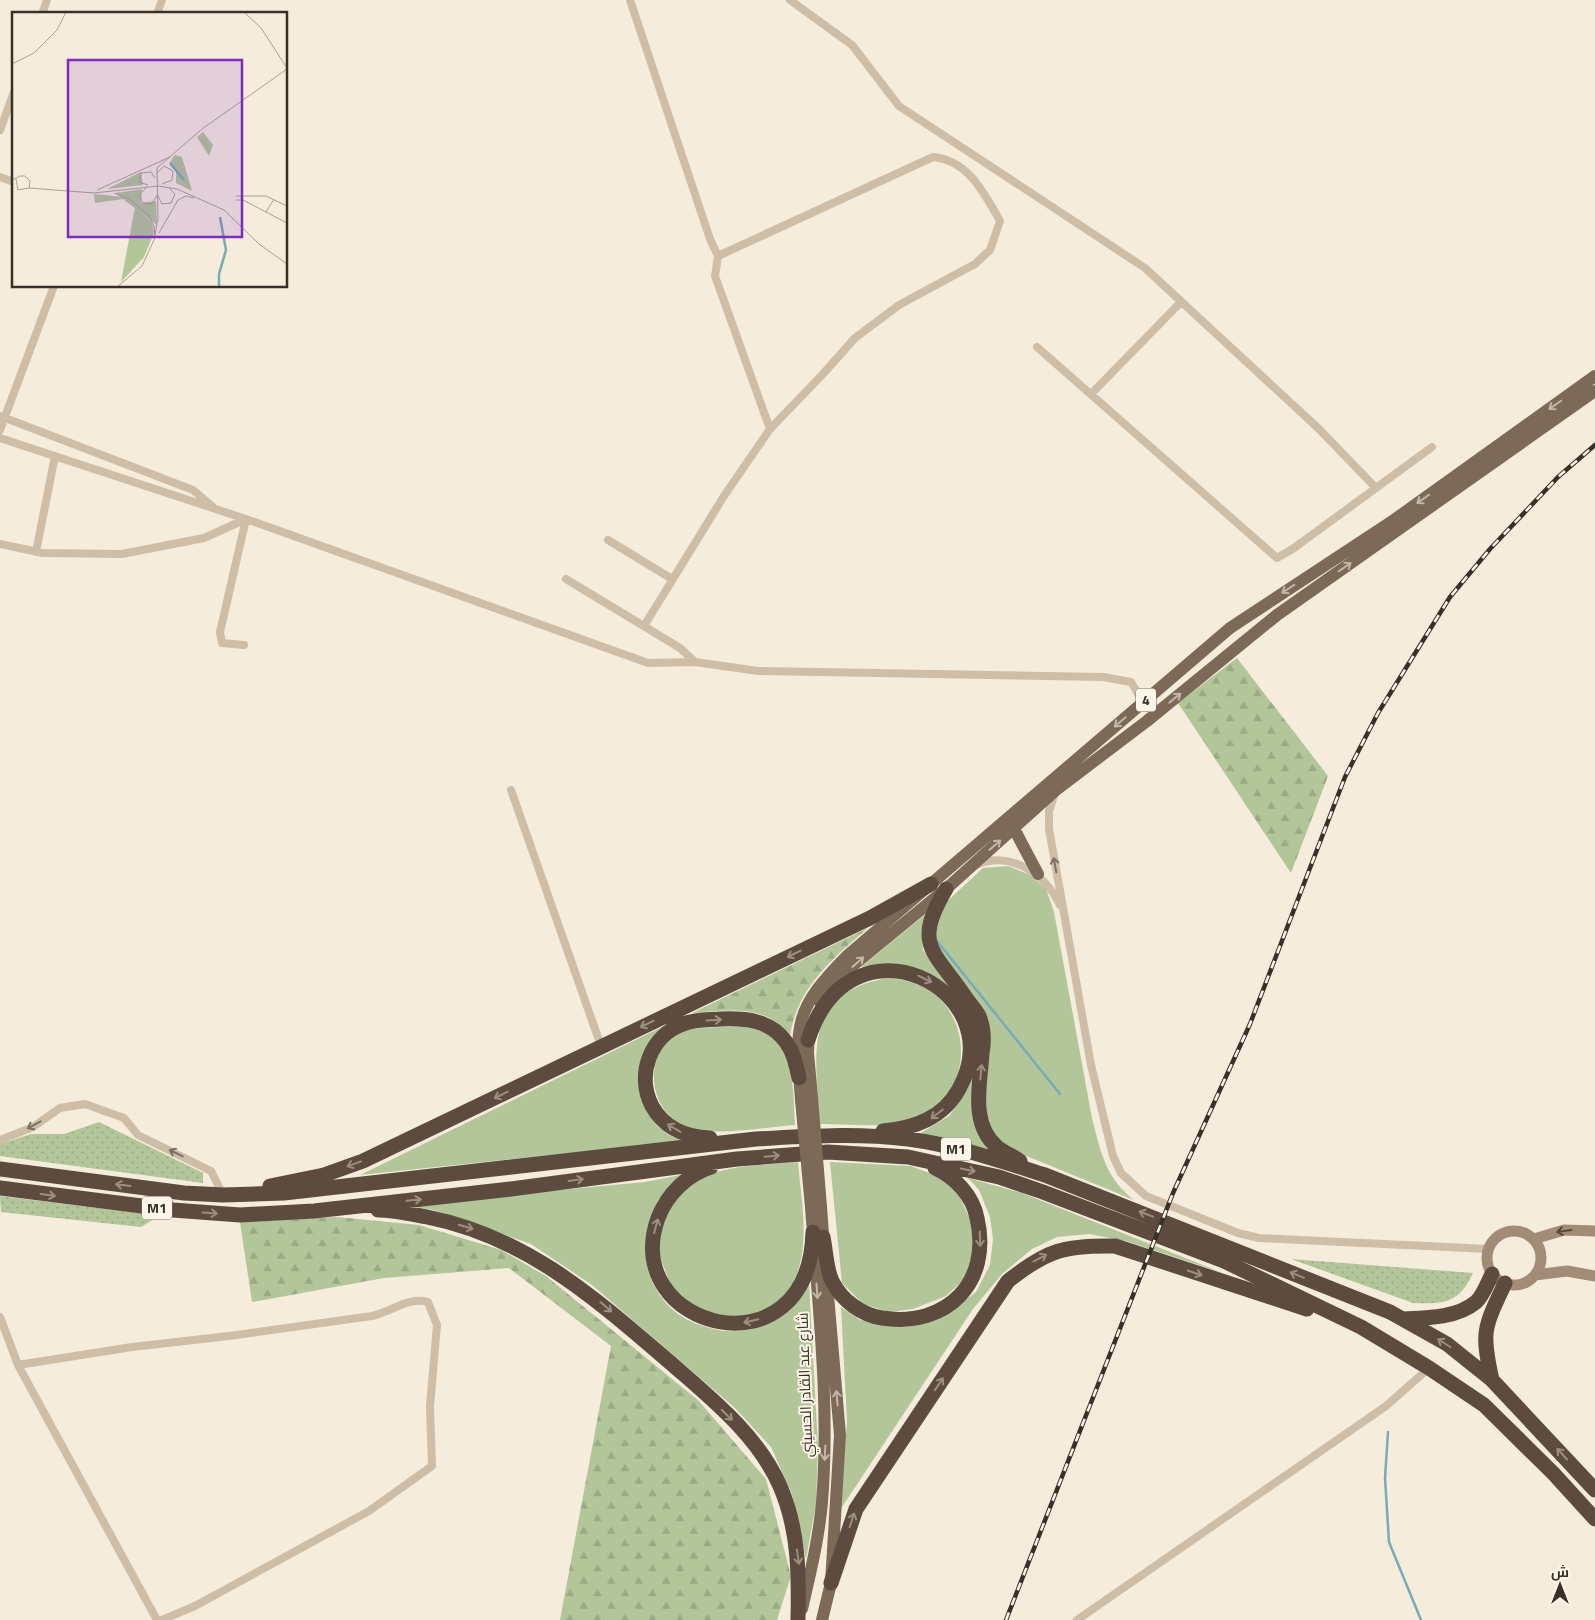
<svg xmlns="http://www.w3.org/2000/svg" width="1595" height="1620" font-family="'Titillium Web',Cairo,sans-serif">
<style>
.grass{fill:url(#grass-dots)}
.forest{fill:url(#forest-firs)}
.garden{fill:#b2c69a}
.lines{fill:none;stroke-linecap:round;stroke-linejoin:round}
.stream{stroke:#78abb5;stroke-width:2.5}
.street{stroke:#cebda7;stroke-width:8}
.secondary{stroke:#a28c78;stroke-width:11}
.primary{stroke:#7d6958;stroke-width:12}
.highway{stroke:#5c4b3e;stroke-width:15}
.rail-casing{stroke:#3a3028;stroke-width:4.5}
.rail{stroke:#fcf5e9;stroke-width:2.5;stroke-dasharray:8;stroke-linecap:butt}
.primary-bridge{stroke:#7d6958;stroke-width:12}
.oneway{stroke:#c3b6a8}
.oneway2{stroke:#7d6f61}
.oneway3{stroke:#9c8f82}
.oneway4{stroke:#54473c}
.labels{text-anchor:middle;stroke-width:4;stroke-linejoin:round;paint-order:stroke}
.shield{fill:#fcf5e9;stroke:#746b62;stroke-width:1}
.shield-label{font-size:14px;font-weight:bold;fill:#3a3028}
.street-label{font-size:15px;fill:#3a3028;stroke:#fcf5e9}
.inset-river{fill:none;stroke:#78abb5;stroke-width:2.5}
.inset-road{fill:none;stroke:#aaa194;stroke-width:1}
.view{fill:#7b2cbf;fill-opacity:0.15;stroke:#7b2cbf;stroke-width:2.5}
.inset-edge{fill:none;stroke:#3a3028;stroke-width:2.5}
</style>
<defs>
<pattern id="grass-dots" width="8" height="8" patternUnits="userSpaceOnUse" patternTransform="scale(1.25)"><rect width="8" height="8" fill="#b2c69a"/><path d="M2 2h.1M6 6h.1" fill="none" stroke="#9aaa85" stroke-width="1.8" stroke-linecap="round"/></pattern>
<pattern id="forest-firs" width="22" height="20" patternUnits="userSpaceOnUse" patternTransform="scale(1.25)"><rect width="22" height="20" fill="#b2c69a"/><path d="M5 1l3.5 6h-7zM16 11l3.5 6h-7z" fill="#9aaa85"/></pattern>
</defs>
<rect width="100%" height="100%" fill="#f5ecdc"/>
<path class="grass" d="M99,1122L203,1173V1183L0,1156V1144L31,1134H64Z
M0,1196L155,1215L154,1219L141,1227L1,1212Z
M1291,1259L1473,1273C1459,1304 1443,1304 1413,1303Z"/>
<path class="forest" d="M1237,658L1328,776L1291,873L1178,703Z
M868,928C833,958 797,988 790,1036C785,1031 779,1024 773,1020C751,1006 717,1011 692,1013Z
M337,1217L419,1225L501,1250L546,1276L699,1401L766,1479L791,1576L777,1620H560L611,1346L509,1268L384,1278L252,1302L240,1222Z"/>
<path class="garden" d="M1008,866L1030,875L1046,889L1054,912L1092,1118C1101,1153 1105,1177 1134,1200L1024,1155L998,1140L986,1125L984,1106L990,1046L986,1014L940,951L933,930L942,906L983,868Z
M926,914L921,932L923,950L976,1020L978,1064L993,1150L921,1133L949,1116L963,1097L973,1075L976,1046L944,985L928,973L901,966L881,964L861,967Z
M888,978C903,980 919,982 931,991C976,1025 970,1097 916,1119C890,1129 848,1124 820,1124C816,1056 800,993 888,978Z
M666,1025L651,1041L647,1107L656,1125L669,1135L683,1141L360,1175Z
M721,1027C732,1027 744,1026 755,1029C796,1040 793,1091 795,1125C767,1127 718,1136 692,1129C651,1119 639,1058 676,1035C689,1027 705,1028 721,1027Z
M798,1162C801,1198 809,1236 798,1271C793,1288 779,1303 764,1310C732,1325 699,1316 674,1291C670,1286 668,1277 665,1270C663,1265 660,1258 659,1253C653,1225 677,1189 701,1178C730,1164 767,1165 798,1162Z
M830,1162L911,1166L942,1178L956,1189L972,1223L976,1251L970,1274L946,1296L913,1309L889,1312L863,1304L842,1283Z
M681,1175C672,1184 662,1192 656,1204C632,1250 649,1308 700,1325C720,1332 739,1334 759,1327C771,1323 783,1317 792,1308C799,1301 804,1291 809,1283L818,1446L816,1504L806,1559L792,1494L771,1447L735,1408L592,1285L531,1244L433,1210L400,1205L645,1182Z
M968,1178L1022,1193L1223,1273L1126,1241L1089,1234L1057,1237L1032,1249L1002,1274L973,1309L840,1510L847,1421L841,1307L860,1320L898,1324L938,1320L976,1292L990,1265L993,1239L990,1217L979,1190Z"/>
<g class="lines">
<path class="stream" d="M937,941L1060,1094
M1388,1432L1385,1478L1389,1542L1421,1620"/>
<path class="street" d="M630,0L710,239L718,256
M790,0L852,45L899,106L1145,268L1318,428L1376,488
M42,14L47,0
M157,14L162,0
M0,130L14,92
M0,177L14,182
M1037,347L1277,558L1294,548L1432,447
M1091,394L1181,302
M0,416L193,490L213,507
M0,430L54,286
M0,438L246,519L220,632L222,643L244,645
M608,540L672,579
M0,544L43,553L122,554L204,538L246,519L648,663L695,662L758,671L1103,677L1131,682L1143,702
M36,552L55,456
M566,579L680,648L695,662
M644,626L724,496L770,429L822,375L855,338L899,305L975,264L990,250L1000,221C984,193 968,160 933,157L718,256L715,276L770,429
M511,790L601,1046
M1055,793L1049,811V829L1091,1065L1113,1156L1121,1173L1146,1196L1238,1233L1259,1238L1488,1249
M976,865C1011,850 1045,874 1060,905
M0,1140L33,1127L60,1108L85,1104L124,1118L138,1135L211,1171L223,1195
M0,1317L18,1365L157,1620
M18,1365L132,1347L229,1336L372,1316C390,1312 411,1296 428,1302L437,1325L430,1406L432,1466L369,1511L195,1606L162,1620
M1077,1620L1386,1406L1429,1368"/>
<path class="secondary" d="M1487 1258a27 27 0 1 1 54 0a27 27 0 1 1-54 0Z
M1534,1239L1564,1230L1595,1231
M1535,1275L1567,1271L1595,1276"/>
<path class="primary" d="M1011,823L1038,874
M820,1002L834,984L857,962L946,889L1056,790L1147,721L1277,615L1595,391
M809,1030L808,1053L812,1097
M801,1100C795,1025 793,1010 848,955L1230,628L1394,520L1595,376
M821,1207L824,1247
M802,1609C810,1574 819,1538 822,1502C830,1404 818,1305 811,1207
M822,1620L831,1583L840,1435L826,1272"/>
<path class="highway" d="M946,889C912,946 934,950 966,998C970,1004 976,1010 979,1016C984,1028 984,1042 982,1054C980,1085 970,1124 997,1147C1003,1152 1013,1156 1020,1161
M808,1040C850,907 1014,989 959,1089C943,1118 915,1128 883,1131
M710,1138C686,1137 664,1128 652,1106C636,1075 650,1036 683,1024C695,1019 708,1020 721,1019C746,1018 770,1020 786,1042C794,1053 796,1065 799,1078
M711,1167C688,1174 667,1194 658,1218C618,1329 809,1379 813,1232
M0,1169L184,1193L223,1195L284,1193L756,1139C806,1136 858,1133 908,1139C955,1145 1001,1161 1045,1175L1390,1312L1447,1344L1492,1380L1595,1490
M270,1186L324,1175L363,1161L870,918L931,884
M0,1188L173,1210L240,1215L314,1211L511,1189L737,1159L828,1152L908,1157L999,1177L1043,1192L1224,1261L1361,1327L1429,1368L1484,1405L1553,1473L1595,1519
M378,1210C394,1210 411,1214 427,1217C528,1237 597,1300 673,1365C713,1400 758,1436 780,1486C799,1530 799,1574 798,1620
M823,1237C826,1251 826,1268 832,1281C842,1301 862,1315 882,1318C947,1328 992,1282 977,1218C973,1196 955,1177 935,1168
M1403,1319C1427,1318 1457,1318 1476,1302C1483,1296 1488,1282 1492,1274
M1492,1380C1481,1331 1484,1328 1505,1283
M831,1583L856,1509L1008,1281C1047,1250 1065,1245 1115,1246L1307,1309"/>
<g class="rail-casing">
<path id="rail" d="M1006,1620L1173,1193L1250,1024L1345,777L1378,713L1450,597L1490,549L1558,477L1595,445"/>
</g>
<use href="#rail" class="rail"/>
<path class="primary-bridge" d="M812,1097L821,1207
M801,1100L811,1207"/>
</g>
<defs><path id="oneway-shaft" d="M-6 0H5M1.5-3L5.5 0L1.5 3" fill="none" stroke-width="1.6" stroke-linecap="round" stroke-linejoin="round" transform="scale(1.25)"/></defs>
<g class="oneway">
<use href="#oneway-shaft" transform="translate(1555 405) rotate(145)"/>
<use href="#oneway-shaft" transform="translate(1423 499) rotate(145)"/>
<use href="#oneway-shaft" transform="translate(1345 567) rotate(-35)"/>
<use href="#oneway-shaft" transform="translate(1288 589) rotate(147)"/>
<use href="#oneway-shaft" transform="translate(1175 698) rotate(-39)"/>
<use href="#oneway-shaft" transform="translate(1120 722) rotate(140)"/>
<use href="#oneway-shaft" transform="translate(995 845) rotate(-41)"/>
<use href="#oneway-shaft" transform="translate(858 962) rotate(-41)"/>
<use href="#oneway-shaft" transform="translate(817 1291) rotate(86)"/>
<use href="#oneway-shaft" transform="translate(837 1398) rotate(-95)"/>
<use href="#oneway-shaft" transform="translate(825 1453) rotate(93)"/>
</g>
<g class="oneway2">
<use href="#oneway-shaft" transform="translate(1055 865) rotate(-100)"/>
<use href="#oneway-shaft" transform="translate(34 1125) rotate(151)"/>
<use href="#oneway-shaft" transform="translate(176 1153) rotate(-154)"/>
</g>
<g class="oneway3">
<use href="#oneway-shaft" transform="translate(794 954) rotate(154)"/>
<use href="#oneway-shaft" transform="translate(925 979) rotate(26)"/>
<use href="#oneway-shaft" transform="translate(714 1020) rotate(-3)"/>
<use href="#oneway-shaft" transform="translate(647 1024) rotate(154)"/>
<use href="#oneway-shaft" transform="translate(981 1072) rotate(-85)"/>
<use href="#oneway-shaft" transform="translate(501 1095) rotate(154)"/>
<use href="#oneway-shaft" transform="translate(937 1114) rotate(143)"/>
<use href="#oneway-shaft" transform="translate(674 1128) rotate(-149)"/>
<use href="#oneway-shaft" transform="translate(772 1156) rotate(-5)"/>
<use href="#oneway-shaft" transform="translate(354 1164) rotate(160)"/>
<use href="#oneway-shaft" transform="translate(968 1170) rotate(12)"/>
<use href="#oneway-shaft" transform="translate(576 1180) rotate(-8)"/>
<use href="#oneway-shaft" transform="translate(123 1185) rotate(-173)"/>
<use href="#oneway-shaft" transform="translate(48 1195) rotate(7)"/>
<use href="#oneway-shaft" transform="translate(414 1200) rotate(-6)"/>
<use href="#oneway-shaft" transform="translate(210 1213) rotate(4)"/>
<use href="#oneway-shaft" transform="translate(1146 1214) rotate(-159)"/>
<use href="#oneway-shaft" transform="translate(656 1226) rotate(-75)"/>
<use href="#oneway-shaft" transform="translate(466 1227) rotate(17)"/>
<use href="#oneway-shaft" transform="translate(980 1239) rotate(88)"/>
<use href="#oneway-shaft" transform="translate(1040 1258) rotate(-28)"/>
<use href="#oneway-shaft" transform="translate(1195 1273) rotate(19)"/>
<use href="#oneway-shaft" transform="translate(1297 1275) rotate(-158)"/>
<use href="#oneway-shaft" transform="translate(606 1307) rotate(41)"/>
<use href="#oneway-shaft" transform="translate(751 1321) rotate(166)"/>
<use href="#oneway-shaft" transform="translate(1444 1343) rotate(-148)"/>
<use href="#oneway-shaft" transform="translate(939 1384) rotate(-56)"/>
<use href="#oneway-shaft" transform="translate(727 1415) rotate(45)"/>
<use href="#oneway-shaft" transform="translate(1562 1454) rotate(-133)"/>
<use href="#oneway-shaft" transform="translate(852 1520) rotate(-72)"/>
<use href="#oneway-shaft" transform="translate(798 1557) rotate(82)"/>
</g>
<use class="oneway4" href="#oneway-shaft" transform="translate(1564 1231) rotate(172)"/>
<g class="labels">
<g class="shield">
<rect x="1136" y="688.5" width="20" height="23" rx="4"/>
<rect x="941" y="1137.5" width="30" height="23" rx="4"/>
<rect x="142" y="1196.5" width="30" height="23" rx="4"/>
</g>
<g class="shield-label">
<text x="1146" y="705">4</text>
<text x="956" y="1154">M1</text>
<text x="157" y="1213">M1</text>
</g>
<g class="street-label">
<text transform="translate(805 1385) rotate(-92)" y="5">شارع عبد القادر الحسيني</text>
</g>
</g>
<g transform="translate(12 12)">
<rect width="275" height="275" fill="#f5ecdc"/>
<path d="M191,120L201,133L197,144L185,125ZM82,182L111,185L140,210L142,221L132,245L109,270L123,195L111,187L83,191Z" fill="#b2c69a"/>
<path d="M163,143L170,145L180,179L164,171V159L158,150ZM129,160L131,173L95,177ZM130,177L129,191L144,189L145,213L103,181Z" fill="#b2c69a"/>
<path class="inset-river" d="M158,151L172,168M207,275V262L214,238L208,205"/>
<path class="inset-road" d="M232,0L249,16L275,56M0,52L22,41L45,18L54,0M144,162L152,154L161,159L160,168L150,172M0,168L8,164H13L18,169L17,176L6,178L4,167M136,173L127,170L129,161L139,160L143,166M17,176L82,181L146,174L165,177L212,198L247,232L275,252M134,176L127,183L131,191L140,192L145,183M85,178L158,145M102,181L117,187L137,204L142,214L143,226M146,184L150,192L159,191L163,182L157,176M224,184H254L275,194M224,188H231L275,211M254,200L262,187M147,221L166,188L174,184L182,186M105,275L130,254L142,228L146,206L145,156L190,117L275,57"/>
<path class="view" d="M56,48H230V225H56Z"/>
<rect width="275" height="275" class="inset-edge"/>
</g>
<g transform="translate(1560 1585)" stroke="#fcf5e9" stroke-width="4" paint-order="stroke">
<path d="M0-4L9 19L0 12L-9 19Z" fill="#3a3028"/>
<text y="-8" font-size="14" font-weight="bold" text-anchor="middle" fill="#3a3028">ش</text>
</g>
</svg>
